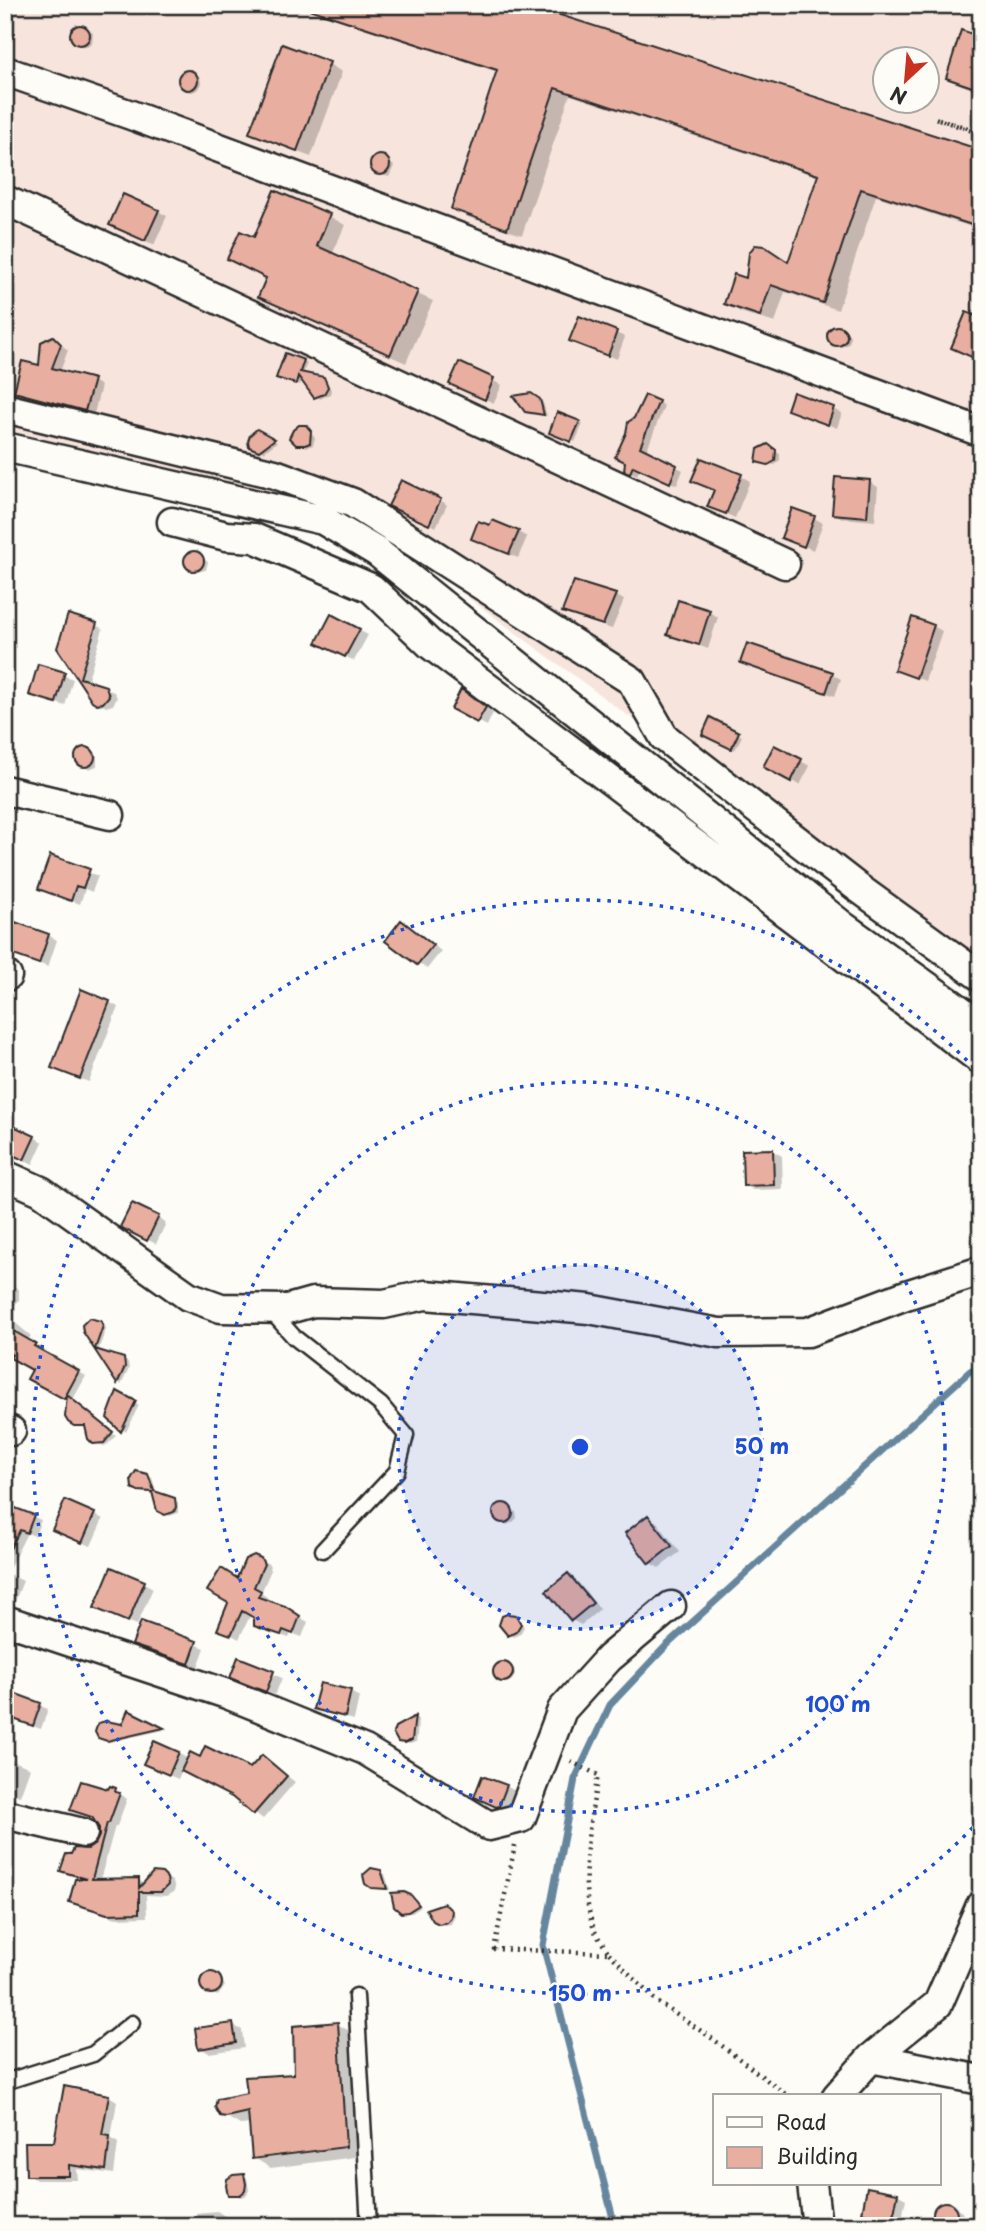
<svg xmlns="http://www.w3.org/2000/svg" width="986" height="2231" font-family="'Playpen Sans',sans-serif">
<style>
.built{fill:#f7e5dd;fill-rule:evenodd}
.shadow{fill:#0003}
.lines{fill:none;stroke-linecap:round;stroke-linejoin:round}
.stream{stroke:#66869e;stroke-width:7}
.building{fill:#e8afa0;stroke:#2b2b2b;stroke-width:2}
.lane-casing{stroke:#2b2b2b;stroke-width:19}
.street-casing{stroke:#2b2b2b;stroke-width:33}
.path{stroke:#2b2b2b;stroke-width:4.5;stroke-dasharray:2 5;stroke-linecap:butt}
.lane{stroke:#fdfcf7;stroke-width:14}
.street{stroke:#fdfcf7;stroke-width:28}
.ring{fill:none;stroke:#1d4ed8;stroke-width:3.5;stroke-dasharray:3.5 7}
.centre{fill:#1d4ed8;stroke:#fdfcf7;stroke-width:3.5}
.ring-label{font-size:21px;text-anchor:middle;font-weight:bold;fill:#1d4ed8;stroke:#fdfcf7;stroke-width:5;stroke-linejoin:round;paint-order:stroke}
</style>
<rect width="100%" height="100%" fill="#fdfcf7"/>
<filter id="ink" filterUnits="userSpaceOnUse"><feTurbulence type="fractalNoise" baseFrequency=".0143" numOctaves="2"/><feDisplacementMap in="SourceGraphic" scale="14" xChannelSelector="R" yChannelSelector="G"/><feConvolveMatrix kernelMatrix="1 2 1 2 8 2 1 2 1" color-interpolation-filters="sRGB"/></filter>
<g filter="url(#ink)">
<path class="built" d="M5,5H981V976L352,512L5,430ZM884,60H926V102H884Z"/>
<path class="shadow" d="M294,5H525L981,152V230L876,196L838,310L785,292L775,323L740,312L726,303L747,281L790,264L819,177L570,95L522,235L468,217L453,208L498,72Z
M77,27H84L93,33L92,44L86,47L76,43L72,36Z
M981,39V92L961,85L948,77Z
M329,64L342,72L311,157L265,140L251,132Z
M181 82a10 10 0 1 1 20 0a10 10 0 1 1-20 0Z
M383,157L394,166L389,177L376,173L372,166L373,161Z
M158,211L167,216L154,245L119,229Z
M329,216L345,225L332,255L433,301L406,363L276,305L260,296L268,278L255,240Z
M580,318L625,337L617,359L571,340Z
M834,327L850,335V341L847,345L840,347L829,341L828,334Z
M53,338L68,350L60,372L93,381L101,386L94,414L24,396L16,391L40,367Z
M303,361L307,363L303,374L327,381L331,390L330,394L320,399L302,378L300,385L282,379Z
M460,365L502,385L494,403L460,388Z
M794,394L842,413L837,428L789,409Z
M538,398L543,403L547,416L526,411Z
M658,402L664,406L646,452L683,470L677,485L640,468L637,475L626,470Z
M579,422L583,424L575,442L555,434Z
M306,426L315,438L313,445L307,447L297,443Z
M257,431L277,442L264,452L255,448Z
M767,446L780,454V460L775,465L762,463Z
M741,476L750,481L735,518L709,506L715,491L694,481Z
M5,481L10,491L5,497Z
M870,482L878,487L875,521L842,518L833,513Z
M442,501L447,505L436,527L431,525Z
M814,518L823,523L813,550L783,537Z
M518,532L527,537L518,558L482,543Z
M194,552L208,562L206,570L197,572L187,566L185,560L189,554Z
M615,595L624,600L612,629L573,616L564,611Z
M709,612L718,617L708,649L669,634Z
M332,616L368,635L354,661L319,642Z
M96,625L103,629L87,682L114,692L117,697L113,705L106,707L93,699L59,648Z
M933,626L942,631L925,681L896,669Z
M743,662L832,674L841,679L835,696Z
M39,666L73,679L65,706L31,694Z
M470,696L493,713L487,726L453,708Z
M711,720L742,736L735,750L704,734Z
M775,747L810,766L800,785L774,772Z
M82,749L97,755V766L89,769L78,762L77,755Z
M51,858L98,876L92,892L85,889L80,904L40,889Z
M410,927L441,951L427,969L387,940Z
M48,935L57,940L48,967L7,951Z
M109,1002L118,1007L89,1082L61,1072Z
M34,1137L43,1142L33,1164L5,1152Z
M773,1151L782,1156L783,1189L753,1190L744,1184Z
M158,1218L166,1223L156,1244L122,1226Z
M5,1282L10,1285V1305H14V1286L19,1290V1300L6,1315L31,1336L27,1341L42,1350L41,1352L86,1376L72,1401L116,1436L108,1444L104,1446L96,1443L87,1427L75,1424L69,1400L29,1379L34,1369L5,1347Z
M101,1323L105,1325L106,1329L98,1351L84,1328Z
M99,1352L128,1362L129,1369L121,1385Z
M118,1394L139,1405L126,1432L109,1417Z
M147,1475L152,1478L157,1494L178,1502V1513L170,1516L158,1509L154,1493H144L134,1487Z
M5,1497L8,1499L6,1506L41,1520L35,1536L27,1533L7,1573L23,1581L13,1606L5,1603Z
M500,1504L507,1505L516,1512L517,1518L513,1522L507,1525L495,1518L494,1509Z
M94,1514L103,1519L91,1546L62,1534Z
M649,1517L657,1522L680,1552L659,1568L650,1563Z
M254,1557L269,1564L271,1570L261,1593L268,1598L266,1602L284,1608L308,1622L302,1637L291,1633L289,1638L264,1630L256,1625V1617L251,1614L239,1639L228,1633L238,1580Z
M568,1576L577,1581L600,1609L581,1625L572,1620Z
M144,1583L153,1588L137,1625L105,1612Z
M515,1616L520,1619L524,1627L520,1634L514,1637L509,1635Z
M142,1623L205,1648L198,1667L134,1644Z
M239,1659L282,1678L275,1695L241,1682Z
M495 1673a10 10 0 1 1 20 0a10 10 0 1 1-20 0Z
M5,1691L48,1709L41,1729L5,1716Z
M351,1692L359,1697L354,1720L324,1713L315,1708Z
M129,1713L164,1730L109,1742L104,1740L123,1726Z
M415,1718L418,1719L417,1737L416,1742L410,1744L402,1741L399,1726Z
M178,1753L188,1759H200L251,1771L263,1757L295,1782L263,1819L235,1797L182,1770L178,1779L154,1769Z
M5,1757L30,1768L20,1796L5,1791Z
M506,1786L515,1791L508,1811L485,1802Z
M115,1790L127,1799L117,1826H115L100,1880H138L145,1884L164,1876L172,1881L175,1887L174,1892L167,1896L146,1895L147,1917L116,1918L79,1906L71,1901L88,1880L62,1870L97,1845L101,1837L100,1827L95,1818L80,1813L108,1791Z
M380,1872L385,1874L390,1890L377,1889L366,1883Z
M410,1897L421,1907L412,1913H404L400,1910Z
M5,1902L13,1906L10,1930H5Z
M448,1908L455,1915L451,1924L444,1925L435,1920Z
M208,1975L221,1978L225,1986L218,1996L204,1989L203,1978Z
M337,2024L355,2034L363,2156L271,2168L254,2158L251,2124L240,2125L222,2114L248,2095L296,2076Z
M233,2025L242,2030L244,2048L209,2053L200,2048Z
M109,2096L117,2101L111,2138L118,2143L114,2174L77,2169L78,2180H36L28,2175L55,2143Z
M244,2176L247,2178L249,2190L247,2195L242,2197L230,2194Z
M897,2194L906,2199L901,2223L873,2217L864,2212Z
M946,2203L962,2212L965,2222L962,2226H947L937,2220L935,2213L937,2207Z
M217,2211L226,2217L227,2226H196V2213Z"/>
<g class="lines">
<path class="stream" d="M615,2226L543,1945L575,1779L610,1705L666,1646L970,1371L981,1365"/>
</g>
<path class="building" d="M310,5H529L981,150V228L861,189L823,303L771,285L760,316L724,304L734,274L746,278L749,253L755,245L764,246L788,262L818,175L555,88L507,229L451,209L497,70L309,9Z
M70 35a10 10 0 1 1 20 0a10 10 0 1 1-20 0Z
M961,30L981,37V90L946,78Z
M282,44L330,62L297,151L249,133Z
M178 80a10 10 0 1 1 20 0a10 10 0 1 1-20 0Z
M370 165a10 10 0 1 1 20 0a10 10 0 1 1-20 0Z
M274,190L330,214L317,246L418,291L390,355L258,297L266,278L227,259L240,231L254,237Z
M123,194L159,210L145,241L109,225Z
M966,312L981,318V361L951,348Z
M579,316L617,331L608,356L569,341Z
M827 336a10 10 0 1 1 20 0a10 10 0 1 1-20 0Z
M53,336L61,344L52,368L94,379L85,411L14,392L22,361L39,365L41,342Z
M285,353L304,360L300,372L324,377L328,387L324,394L314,398L298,376L296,384L276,378Z
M459,362L494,378L485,400L449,384Z
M793,392L834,407L828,425L787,410Z
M531,393L540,399L544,415L525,412L513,396Z
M645,395L659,401L640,447L677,465L670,483L633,466L630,473L624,471L625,462L615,457L626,433L628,422L634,418Z
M557,412L580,421L571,442L549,433Z
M299,425H306L311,431L310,443L305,445H296L289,438L293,430Z
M257,429L275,439L259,451L249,447L248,441L250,435Z
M768,444L776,450L775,461L768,465L756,462L758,449Z
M701,458L742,474L726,514L707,507L714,490L691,481Z
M835,477L870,480L867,517L832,514Z
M401,480L441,499L429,525L388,506Z
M792,508L815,516L804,547L781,538Z
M492,520L519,531L509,554L471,539L478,521L490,525Z
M184 561a10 10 0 1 1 20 0a10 10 0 1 1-20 0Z
M574,581L616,594L603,625L562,612Z
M678,600L710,610L699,645L667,635Z
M68,614L97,623L80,678L106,686L109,696L103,703L97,704L92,701L57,648Z
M331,614L360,629L345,657L316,643Z
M912,617L934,625L916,678L894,670Z
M747,643L833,672L826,693L740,663Z
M38,664L65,672L56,703L29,695Z
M461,689L486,707L477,723L451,709Z
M710,717L739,732L731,749L702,735Z
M774,745L802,759L791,782L763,767Z
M75 757a10 10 0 1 1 20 0a10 10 0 1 1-20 0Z
M50,855L90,869L83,888L76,886L71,901L38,889Z
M401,920L433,945L417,965L385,941Z
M15,922L49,934L39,964L5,952Z
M81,989L110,1001L80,1079L51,1068Z
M5,1122L35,1136L24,1160L5,1152Z
M773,1149L774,1185L743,1186L742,1150Z
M132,1203L159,1216L147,1241L120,1227Z
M89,1318L101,1321L103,1326L95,1349L124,1358L125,1367L117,1384L83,1332L82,1325Z
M5,1326L36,1344L34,1346L79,1371L64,1399L27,1379L32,1370L10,1358L12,1355L5,1349Z
M117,1391L136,1401L121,1432L107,1418Z
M67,1395L113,1432L104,1443L93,1444L88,1439L85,1426H74L68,1422L65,1417Z
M136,1471L148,1474L154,1491L175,1498L176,1507L174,1512L165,1515L157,1511L152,1492L138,1491L132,1488L131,1479Z
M65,1500L95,1513L82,1543L52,1530Z
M493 1513a10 10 0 1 1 20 0a10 10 0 1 1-20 0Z
M5,1504L34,1515L27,1533L20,1530L5,1558Z
M648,1515L672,1546L649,1564L625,1533Z
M254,1555L261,1558L264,1564L254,1587L261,1591L258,1597L285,1606L300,1616L293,1634L283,1630L281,1635L254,1626V1618L242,1611L231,1635L217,1630L228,1603L207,1591L221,1568L237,1578L245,1559Z
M111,1567L145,1581L128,1622L94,1608Z
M568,1573L593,1603L571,1621L546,1591Z
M507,1614L516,1615L521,1624L516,1632L508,1636L499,1625L502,1616Z
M141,1621L197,1641L189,1664L132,1645Z
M238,1657L274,1671L266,1692L230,1678Z
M493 1672a10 10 0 1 1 20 0a10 10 0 1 1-20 0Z
M320,1683L351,1690L345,1717L313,1709Z
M11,1692L41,1703L33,1726L5,1716V1707Z
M128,1710L164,1728L107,1741L98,1738L95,1732L98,1723L106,1721L122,1724Z
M415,1716L412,1740L405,1743L398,1742L393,1733L395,1727Z
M154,1741L179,1752L169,1775L143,1764Z
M205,1746L250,1768L262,1755L287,1776L253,1815L232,1797L181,1771L190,1752L200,1757Z
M482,1776L507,1785L499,1806L496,1807L474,1797Z
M81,1781L108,1789L110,1786L116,1788L115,1792L120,1793L109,1823H107L92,1879L139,1878V1888L153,1872L162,1873L167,1878L168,1885L161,1892H139V1913L107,1914L69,1902L75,1879H87L60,1871L66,1854H71L74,1848L88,1849L95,1844L99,1836V1828L92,1817L70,1810Z
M371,1868L381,1870L387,1889L371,1888L365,1884L363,1875Z
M404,1892L411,1895L419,1905L408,1912L401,1913L394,1907L391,1893Z
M444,1903L452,1911L451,1917L447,1922L439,1924L433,1921L426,1909Z
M200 1983a11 11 0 1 1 22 0a11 11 0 1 1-22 0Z
M338,2022L346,2147L252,2159L248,2112L226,2117L220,2116L215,2107L217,2099L247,2093L245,2077L294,2074L293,2026Z
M233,2023L236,2043L198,2049L195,2028Z
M64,2086L109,2095L102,2135L110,2136L106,2170L69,2165V2176H26L25,2142H54Z
M244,2174L246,2184L245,2191L240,2195H228L226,2186L227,2179L233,2175Z
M867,2187L898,2193L893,2219L862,2213Z
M933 2214a12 12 0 1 1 24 0a12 12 0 1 1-24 0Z"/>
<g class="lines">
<g class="lane-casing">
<path id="lane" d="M270,1310L294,1337L381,1405L406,1435L397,1471L323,1550
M356,1996L369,2226
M5,2082L93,2054L132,2023"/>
</g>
<g class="street-casing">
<path id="street" d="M5,71L131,115L981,432
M5,200L785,564
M5,408L275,474L353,503L632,681L664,737L857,887L981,977
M5,447L323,520L377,552L844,927L981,1025
M172,522L226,536L254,538L371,588L431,645L981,1060
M5,790L110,815
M5,975L7,976
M5,1175L41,1191L188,1296L221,1308L288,1309L313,1302L384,1304L425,1295L589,1309L719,1333L808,1332L906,1295L981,1271
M5,1429L11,1431
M5,1620L227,1694L365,1750L489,1826L521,1818L562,1710L609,1658L671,1606
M5,1814L83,1833
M871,2058L981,2080
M837,2096L871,2058L938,2004L981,1905
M812,2184L817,2226"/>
</g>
<path class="path" d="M981,132L935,118L981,134
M515,1845L494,1949L609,1953C604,1945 597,1937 594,1929C577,1882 590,1822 598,1775L570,1761
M609,1953L656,2001L713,2039L788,2096"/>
<use href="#lane" class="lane"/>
<use href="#street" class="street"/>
</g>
</g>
<circle cx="580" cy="1447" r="182" fill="#1d4ed8" fill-opacity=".12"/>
<g class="ring">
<circle cx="580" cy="1447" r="182"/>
<circle cx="580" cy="1447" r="365"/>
<path d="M980 1820A547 547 0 1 1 980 1074"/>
</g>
<circle cx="580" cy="1447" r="10" class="centre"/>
<g class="ring-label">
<text x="762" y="1454">50 m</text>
<text x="838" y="1712">100 m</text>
<text x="580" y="2001">150 m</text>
</g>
<rect width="986" height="2231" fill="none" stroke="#fdfcf7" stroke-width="28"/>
<rect x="14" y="14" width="958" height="2203" fill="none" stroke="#2b2b2b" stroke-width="2.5" filter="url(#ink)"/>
<rect x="713" y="2094" width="228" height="91" fill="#fdfcf7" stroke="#a9a8a5" stroke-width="2"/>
<rect x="727" y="2117" width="35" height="10" fill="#fdfcf7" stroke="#a9a8a5" stroke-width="2"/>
<text x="776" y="2130" font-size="21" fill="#2b2b2b">Road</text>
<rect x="727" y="2147" width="35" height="21" fill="#e8afa0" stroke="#a9a8a5" stroke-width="2"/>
<text x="776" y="2164" font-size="21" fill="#2b2b2b">Building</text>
<g transform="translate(906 80) rotate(206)"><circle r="33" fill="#fdfcf7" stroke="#a9a8a5" stroke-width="2"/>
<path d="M0-5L12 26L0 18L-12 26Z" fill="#c8321e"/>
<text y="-10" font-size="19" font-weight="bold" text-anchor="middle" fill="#2b2b2b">N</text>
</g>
</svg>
